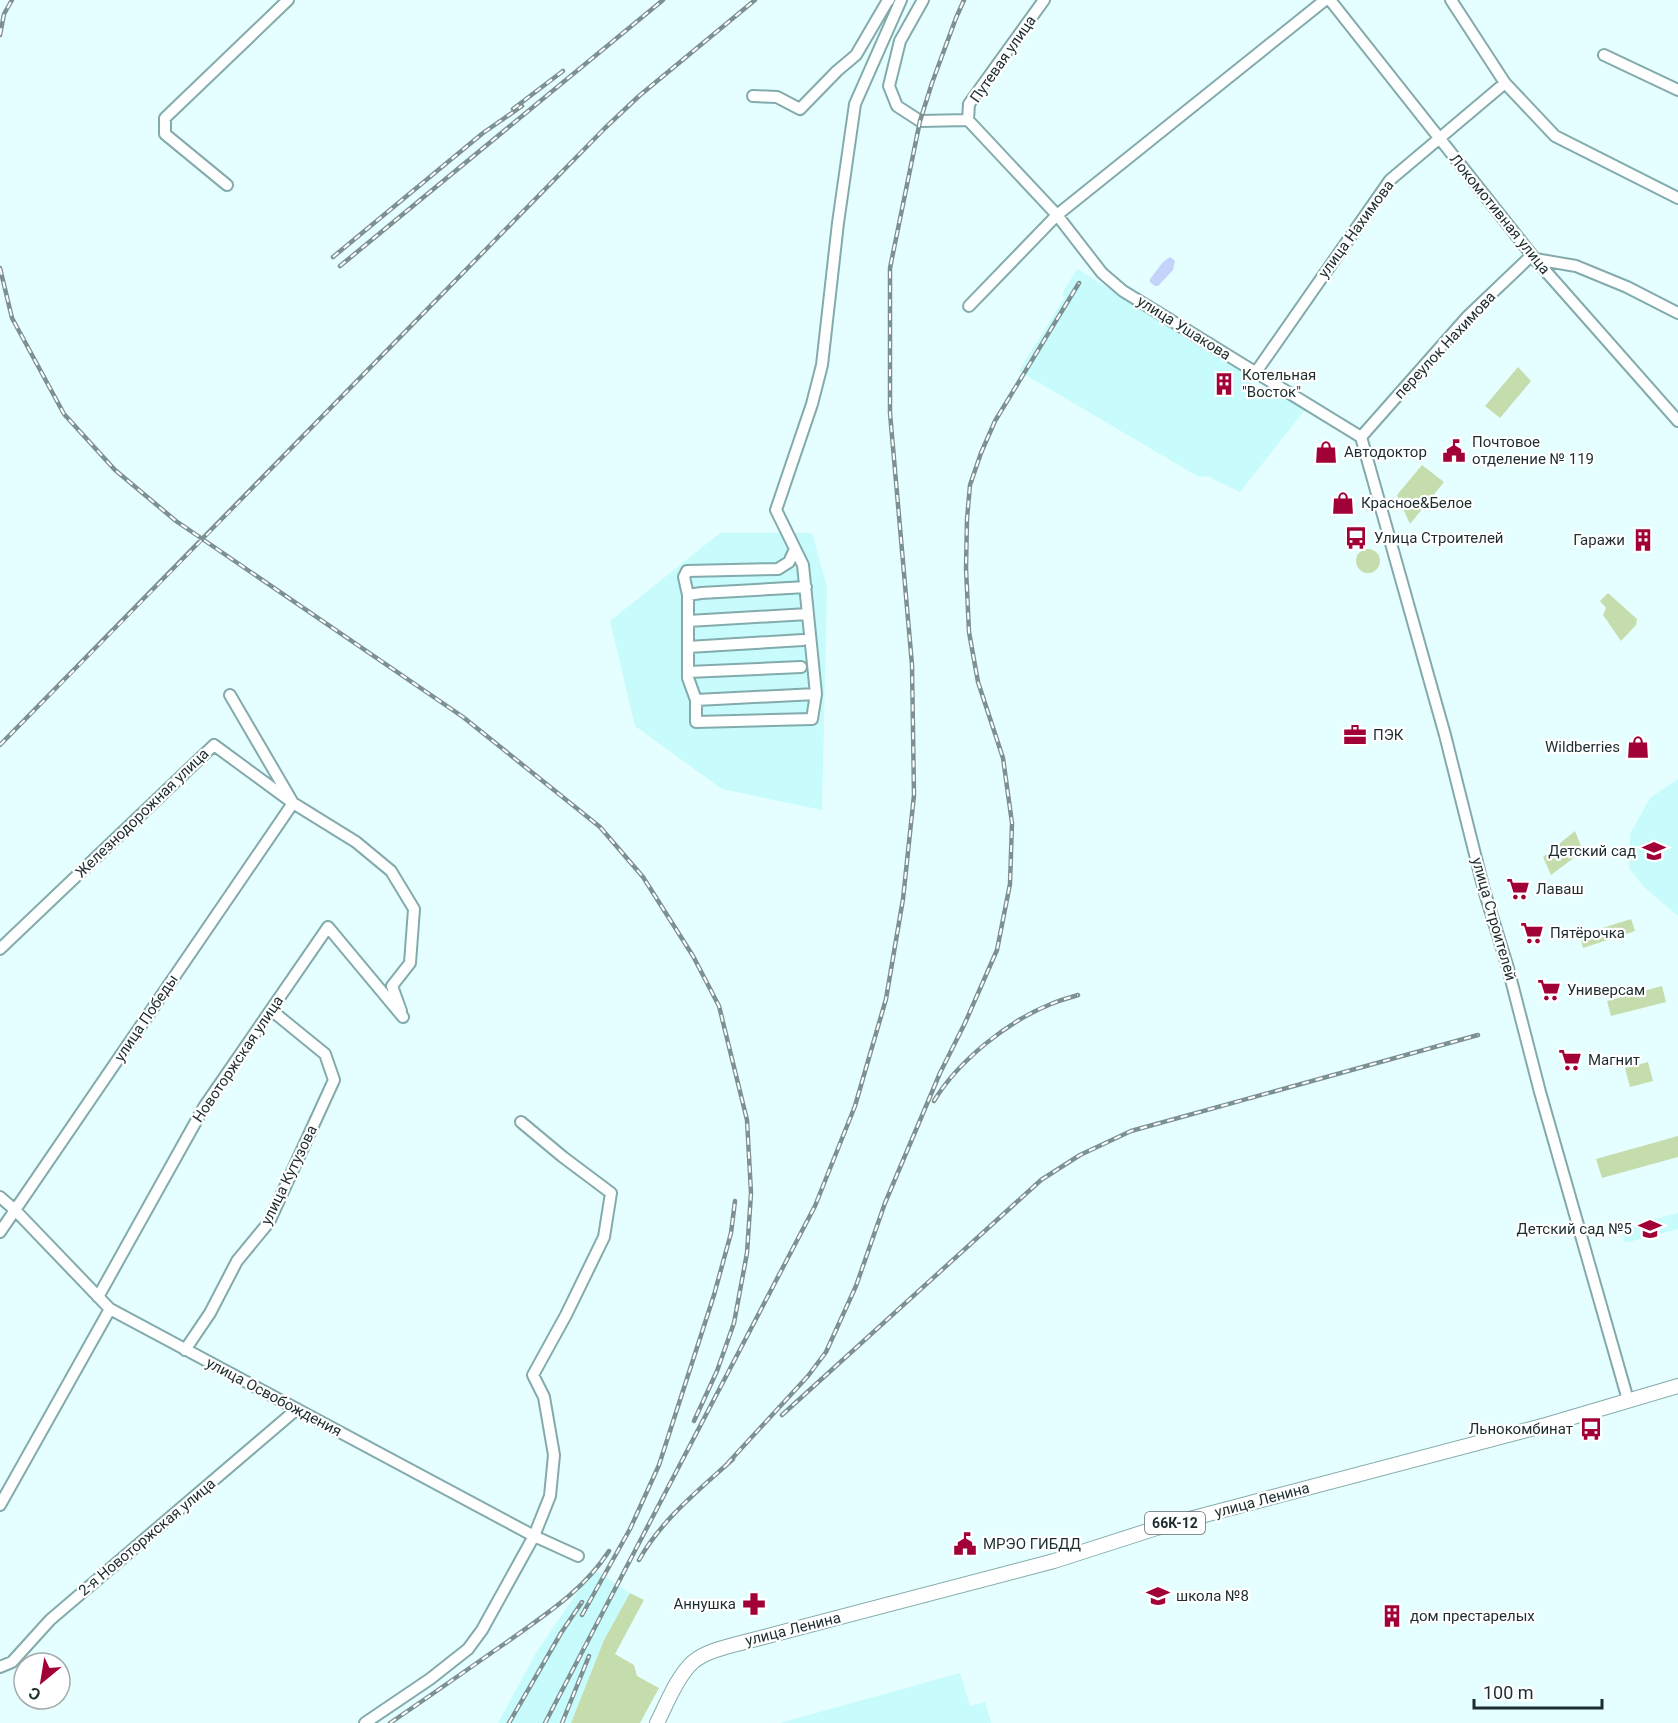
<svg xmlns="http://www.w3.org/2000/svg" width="1678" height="1723" font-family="Roboto,sans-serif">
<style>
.built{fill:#c7fbfc}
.green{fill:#c5ddad}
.water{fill:#c4d3f9}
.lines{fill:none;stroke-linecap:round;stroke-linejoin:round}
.minor-casing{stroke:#83abac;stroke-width:14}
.major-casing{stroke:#83abac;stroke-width:16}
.minor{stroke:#fff;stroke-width:10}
.major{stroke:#fff;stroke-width:14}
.rail-casing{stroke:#7d9192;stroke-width:4.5}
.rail{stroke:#fff;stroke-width:2;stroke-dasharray:7;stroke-linecap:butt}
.labels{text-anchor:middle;stroke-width:4.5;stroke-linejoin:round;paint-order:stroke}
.shield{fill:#fff;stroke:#616c6c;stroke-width:1.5}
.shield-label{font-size:14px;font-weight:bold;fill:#1d2d2d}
.street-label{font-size:15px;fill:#1d2d2d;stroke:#fff}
.poi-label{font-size:15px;fill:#1d2d2d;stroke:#fff;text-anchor:start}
</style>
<rect width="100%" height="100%" fill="#e5feff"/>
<path class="built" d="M1077,269L1244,370L1241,377L1269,393L1280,389L1308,406L1240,492L1207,476L1199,477L1019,371L1065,297L1062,294Z
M720,533H812L827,587L822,810L722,789L635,726L610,621Z
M1678,779V916L1643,886L1629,868L1630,834L1650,798Z
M1678,1213V1229L1625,1243L1621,1228Z
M593,1569L630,1593L604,1640L571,1723H498L536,1653Z
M960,1673L970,1706L985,1702L991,1723H780Z"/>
<path class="green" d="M1518,367L1531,381L1500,418L1485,406Z
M1422,465L1444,482L1410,524L1397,495Z
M1356 561a12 12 0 1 1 24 0a12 12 0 1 1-24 0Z
M1608,593L1637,619L1636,625L1621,641L1603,615L1606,608L1600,601Z
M1575,831L1583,851L1551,875L1543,857Z
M1631,919L1635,931L1583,948L1580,935Z
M1662,986L1666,1002L1611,1016L1607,1001Z
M1648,1062L1653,1081L1630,1087L1625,1068Z
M1678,1136V1157L1602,1178L1596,1159Z
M630,1593L644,1600L615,1654L634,1665L637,1676L659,1688L640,1723H571L604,1640Z"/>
<path class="water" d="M1170,257L1175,261L1173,270L1158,286H1155L1150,282V279L1163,262Z"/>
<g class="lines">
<g class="minor-casing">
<path id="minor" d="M923,0L900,41L889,86L897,106L920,121L968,120
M1330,0L1535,259L1678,421
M1451,0L1505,83L1555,136L1678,198
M1604,55L1678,90
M753,96L777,97L800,109L837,71L856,55L887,2L889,0
M968,120L1057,215L1102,273L1123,291L1361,437
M968,120L969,104L1044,0
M227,185L165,134V118L288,0
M1535,259L1576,266L1627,287L1678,313
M969,306L1057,215L1325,0
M1256,372L1390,180L1505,83
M1361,437L1445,735L1484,890L1508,968L1540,1092L1628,1400
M1361,437L1468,316L1532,255
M806,587L701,593L688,595V678L696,700V722L812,719L816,694L803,565L776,510L812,404L822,365L838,223L855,104L901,0
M688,595L684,577L687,571L778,569L789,562L795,549
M688,621L808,614
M688,647L803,640
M688,672L801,667
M230,695L293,803L356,842L391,871L414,909L410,963L392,986L401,1011
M696,700L816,694
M0,949L214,745L293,803L0,1232
M0,1197L15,1210L110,1309L534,1536L578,1556
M98,1297L204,1107L328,927L403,1017
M185,1350L210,1313L237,1261L269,1222L334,1080L325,1054L271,1010
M0,1505L110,1309
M0,1667L12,1662L50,1620L297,1409
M365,1723L430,1679L468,1649L482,1630L534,1536L550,1496L554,1455L544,1397L533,1375L566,1315L604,1237L611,1193L563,1157L521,1122"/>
</g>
<g class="major-casing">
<path id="major" d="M657,1723C666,1705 678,1675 693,1662C705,1652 722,1648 737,1644L1054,1561L1163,1526L1546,1425L1678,1386"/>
</g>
<use href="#minor" class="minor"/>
<use href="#major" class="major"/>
<g class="rail-casing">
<path id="rail" d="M0,35L4,14L12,0
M513,109L563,71
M333,257L483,133L522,106
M340,266L663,0
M0,268L12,318L64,414L115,470L176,521L463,717L600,827L643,877L693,956L719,1006L747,1120L751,1193L747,1253L734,1323L717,1371L694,1421
M0,745C203,540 403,333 605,128L639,96L755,0
M934,1101C958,1061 1008,1021 1051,1004C1060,1000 1069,998 1078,995
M782,1415L1041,1180L1080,1155L1131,1131L1478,1035
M727,1464L808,1376L826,1352L856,1286L885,1203L940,1073L965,1023L997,950L1010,884L1012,823L1003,758L978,682L969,632L966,568L967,519L970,485L981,453L995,421L1079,283
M639,1560C662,1519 699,1490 733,1459
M582,1615L630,1529L659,1465L714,1295L731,1233L735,1201
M390,1723C430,1696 468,1669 507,1642C546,1614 583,1591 609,1551
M509,1723L561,1633L582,1602
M545,1723L815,1206L855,1106L886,999L903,899L914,795L912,665L890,413V268L920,121L932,83L956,18L964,0
M562,1723L589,1656"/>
</g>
<use href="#rail" class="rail"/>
</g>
<defs>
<g id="building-bare" transform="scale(1.8)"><path d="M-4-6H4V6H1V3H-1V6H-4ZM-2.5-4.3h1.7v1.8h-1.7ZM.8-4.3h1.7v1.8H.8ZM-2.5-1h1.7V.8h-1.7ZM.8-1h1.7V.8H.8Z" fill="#a10137" stroke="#fff" stroke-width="2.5" paint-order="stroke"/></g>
<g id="civic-bare" transform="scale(1.8)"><path d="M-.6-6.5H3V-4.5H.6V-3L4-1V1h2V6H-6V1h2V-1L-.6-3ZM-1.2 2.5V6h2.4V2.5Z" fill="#a10137" stroke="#fff" stroke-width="2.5" paint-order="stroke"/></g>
<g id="shop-bare" transform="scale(1.8)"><path d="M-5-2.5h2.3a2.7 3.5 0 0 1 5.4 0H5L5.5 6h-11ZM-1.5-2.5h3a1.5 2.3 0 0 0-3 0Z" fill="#a10137" stroke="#fff" stroke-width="2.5" paint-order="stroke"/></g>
<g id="bus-bare" transform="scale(1.8)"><path d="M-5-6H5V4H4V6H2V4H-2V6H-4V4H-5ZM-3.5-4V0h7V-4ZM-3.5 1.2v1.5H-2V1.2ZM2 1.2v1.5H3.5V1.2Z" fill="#a10137" stroke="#fff" stroke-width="2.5" paint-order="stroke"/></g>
<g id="office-bare" transform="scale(1.8)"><path d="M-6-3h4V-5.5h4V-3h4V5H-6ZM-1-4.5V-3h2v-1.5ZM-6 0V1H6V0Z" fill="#a10137" stroke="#fff" stroke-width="2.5" paint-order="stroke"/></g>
<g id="school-bare" transform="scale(1.8)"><path d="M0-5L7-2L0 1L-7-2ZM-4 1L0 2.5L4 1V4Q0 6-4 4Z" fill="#a10137" stroke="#fff" stroke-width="2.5" paint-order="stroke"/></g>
<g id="supermarket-bare" transform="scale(1.8)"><path d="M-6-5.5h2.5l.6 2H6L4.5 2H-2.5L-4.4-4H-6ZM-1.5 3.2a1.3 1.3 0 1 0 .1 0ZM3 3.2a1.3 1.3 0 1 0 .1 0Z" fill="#a10137" stroke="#fff" stroke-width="2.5" paint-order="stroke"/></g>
<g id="pharmacy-bare" transform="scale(1.8)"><path d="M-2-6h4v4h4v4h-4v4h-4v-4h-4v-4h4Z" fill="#a10137" stroke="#fff" stroke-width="2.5" paint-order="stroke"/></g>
</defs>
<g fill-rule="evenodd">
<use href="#building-bare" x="1224" y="384"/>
<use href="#civic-bare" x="1454" y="451"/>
<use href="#shop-bare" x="1326" y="452"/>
<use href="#shop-bare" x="1343" y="503"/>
<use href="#bus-bare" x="1356" y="538"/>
<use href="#building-bare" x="1643" y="540"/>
<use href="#office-bare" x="1355" y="735"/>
<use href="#shop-bare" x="1638" y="747"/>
<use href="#school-bare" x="1654" y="851"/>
<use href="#supermarket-bare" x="1518" y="889"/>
<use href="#supermarket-bare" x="1532" y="933"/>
<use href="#supermarket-bare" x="1549" y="990"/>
<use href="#supermarket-bare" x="1570" y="1060"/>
<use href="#school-bare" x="1650" y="1229"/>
<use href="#bus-bare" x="1591" y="1429"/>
<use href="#civic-bare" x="965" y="1544"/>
<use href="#school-bare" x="1158" y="1596"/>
<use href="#pharmacy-bare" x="754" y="1604"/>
<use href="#building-bare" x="1392" y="1616"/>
</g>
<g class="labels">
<rect class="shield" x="1145" y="1512" width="60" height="22" rx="4.5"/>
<g class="shield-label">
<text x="1175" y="1528">66К-12</text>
</g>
<g class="street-label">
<text transform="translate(1003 59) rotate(-55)" y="5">Путевая улица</text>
<text transform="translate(1500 214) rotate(51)" y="5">Локомотивная улица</text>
<text transform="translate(1356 229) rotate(-54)" y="5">улица Нахимова</text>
<text transform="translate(1184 328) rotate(32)" y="5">улица Ушакова</text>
<text transform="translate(1445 345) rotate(-47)" y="5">переулок Нахимова</text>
<text transform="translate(142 813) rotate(-44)" y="5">Железнодорожная улица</text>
<text transform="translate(1494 919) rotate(74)" y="5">улица Строителей</text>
<text transform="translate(146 1018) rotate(-56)" y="5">улица Победы</text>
<text transform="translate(238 1059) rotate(-56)" y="5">Новоторжская улица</text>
<text transform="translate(289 1175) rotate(-64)" y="5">улица Кутузова</text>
<text transform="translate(274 1397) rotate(28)" y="5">улица Освобождения</text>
<text transform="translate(1262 1500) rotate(-15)" y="5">улица Ленина</text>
<text transform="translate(147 1537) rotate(-40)" y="5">2-я Новоторжская улица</text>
<text transform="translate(793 1629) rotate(-14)" y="5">улица Ленина</text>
</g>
<g class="poi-label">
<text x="1242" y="380">Котельная<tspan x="1242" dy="17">"Восток"</tspan></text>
<text x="1472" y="447">Почтовое<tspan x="1472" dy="17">отделение № 119</tspan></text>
<text x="1344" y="457">Автодоктор</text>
<text x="1361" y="508">Красное&amp;Белое</text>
<text x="1374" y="543">Улица Строителей</text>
<text x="1625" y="545" text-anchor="end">Гаражи</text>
<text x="1373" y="740">ПЭК</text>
<text x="1620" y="752" text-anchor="end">Wildberries</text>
<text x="1636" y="856" text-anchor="end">Детский сад</text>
<text x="1536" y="894">Лаваш</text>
<text x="1550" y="938">Пятёрочка</text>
<text x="1567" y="995">Универсам</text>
<text x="1588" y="1065">Магнит</text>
<text x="1632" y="1234" text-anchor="end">Детский сад №5</text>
<text x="1573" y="1434" text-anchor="end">Льнокомбинат</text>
<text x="983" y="1549">МРЭО ГИБДД</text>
<text x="1176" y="1601">школа №8</text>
<text x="736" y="1609" text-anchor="end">Аннушка</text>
<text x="1410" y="1621">дом престарелых</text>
</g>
</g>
<g transform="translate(42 1681) rotate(210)"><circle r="28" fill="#ffffff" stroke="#a5abab" stroke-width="1.5"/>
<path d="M0-4.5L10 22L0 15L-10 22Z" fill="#a10137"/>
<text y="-9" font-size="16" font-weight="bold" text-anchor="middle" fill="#1d2d2d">С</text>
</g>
<path d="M1474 1699v9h128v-9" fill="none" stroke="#1d2d2d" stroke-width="3"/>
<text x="1483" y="1699" font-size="18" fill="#1d2d2d" stroke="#ffffff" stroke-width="4.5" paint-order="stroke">100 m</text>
</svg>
